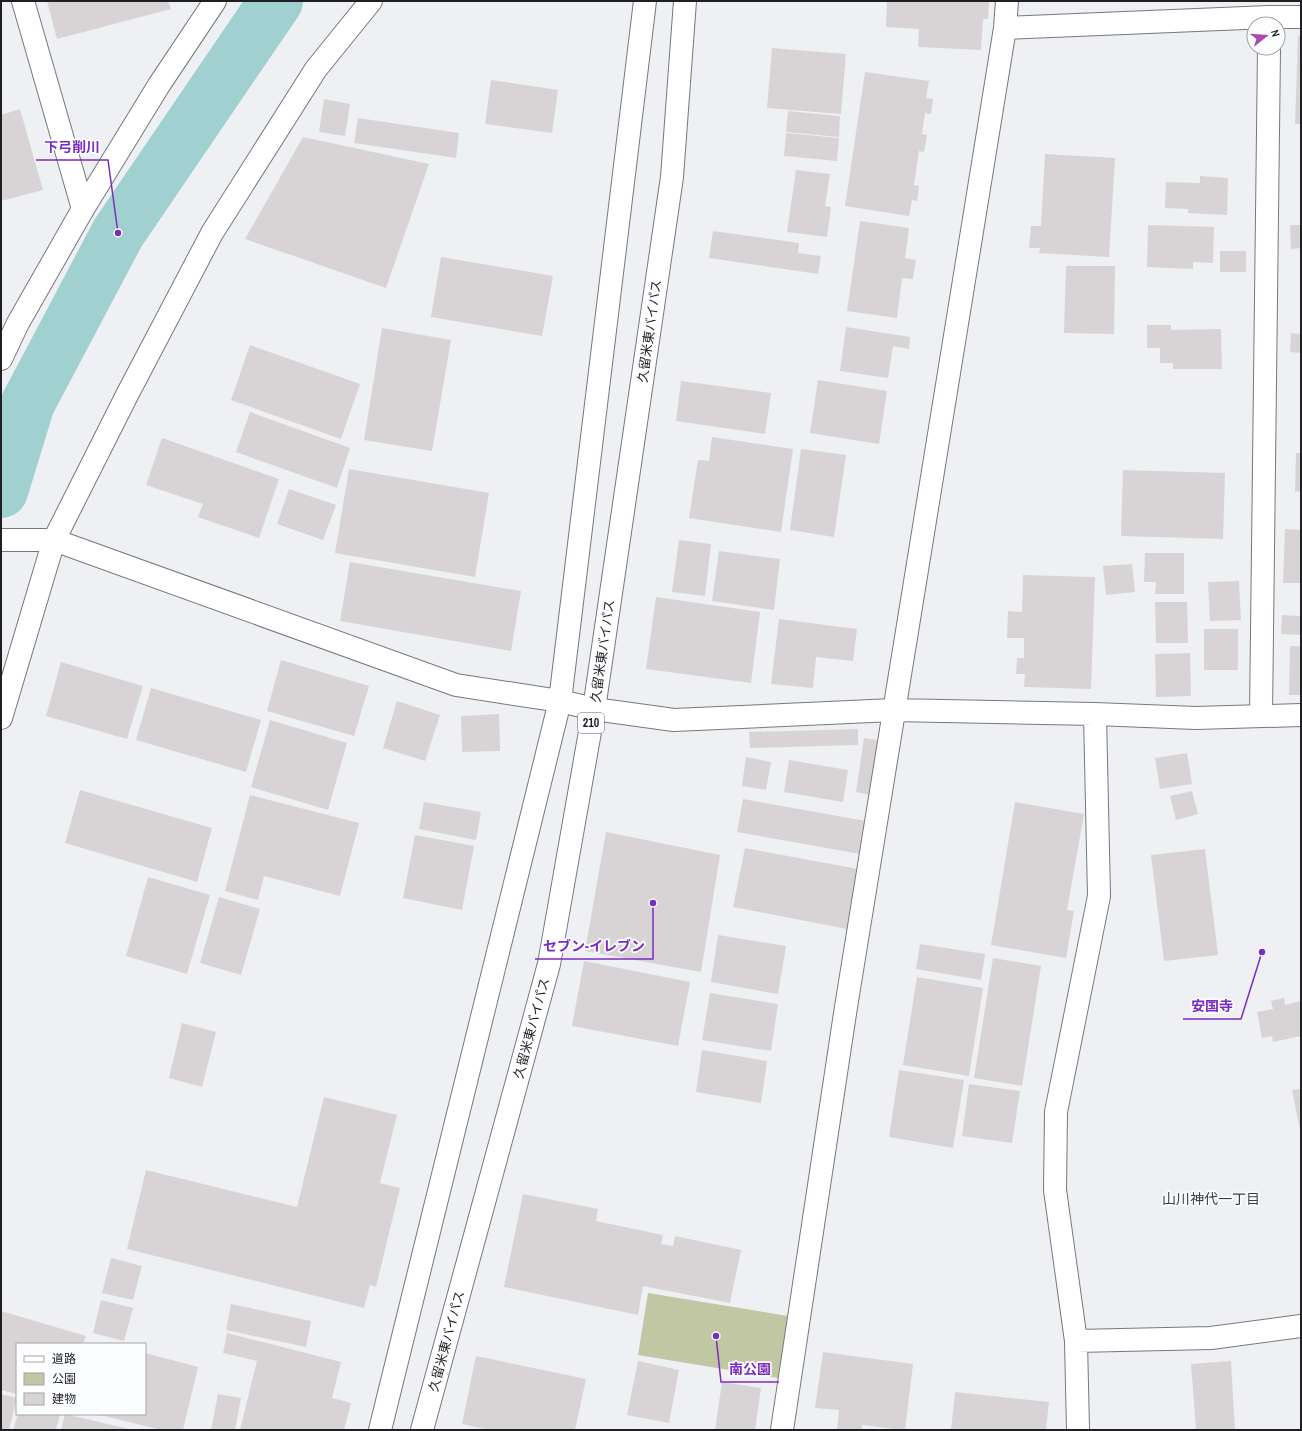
<svg xmlns="http://www.w3.org/2000/svg" width="1302" height="1431" font-family="'Archivo Narrow','Noto Sans JP',sans-serif">
<style>
.green{fill:#c1c6a3}
.lines{fill:none;stroke-linecap:round;stroke-linejoin:round}
.river{stroke:#a0d1d0;stroke-width:54}
.building{fill:#d8d4d6}
.street-casing{stroke:#76787c;stroke-width:24}
.secondary-casing{stroke:#76787c;stroke-width:24}
.highway-casing{stroke:#76787c;stroke-width:24}
.street{stroke:#fff;stroke-width:22}
.secondary{stroke:#fff;stroke-width:22}
.highway{stroke:#fff;stroke-width:22}
.labels{text-anchor:middle;stroke-width:3.5;stroke-linejoin:round;paint-order:stroke}
.shield{fill:#fcfdff;stroke:#616264;stroke-width:1}
.shield-label{font-size:12px;font-weight:bold;fill:#1f1f21}
.street-label{font-size:13px;fill:#1f1f21;stroke:#fcfdff}
.neighbourhood-label{font-size:14px;fill:#3d3e41;stroke:#fcfdff}
.leader{fill:none;stroke:#7b2cbf;stroke-width:1.5}
.callout-dot{fill:#7b2cbf;stroke:#fcfdff;stroke-width:1.5}
.callout-label{font-size:14px;text-anchor:middle;font-weight:bold;fill:#7b2cbf;stroke:#fcfdff;stroke-width:3.5;stroke-linejoin:round;paint-order:stroke}
</style>
<rect width="100%" height="100%" fill="#eef0f4"/>
<path class="green" d="M648,1293L794,1317L784,1379L638,1355Z"/>
<g class="lines">
<path class="river" d="M1,491L28,403L118,233L276,1"/>
</g>
<path class="building" d="M47,1H168L171,9L57,39Z
M887,1H989L988,19H983L981,50L918,47L919,29L886,27Z
M1298,36H1301V124H1295Z
M772,48L846,54L841,114L767,108Z
M865,72L929,81L926,98L933,99L931,114L925,113L922,134L927,135L924,152L919,151L914,185L919,186L917,201L912,200L909,216L845,206Z
M491,80L558,90L552,133L485,124Z
M324,99L350,104L345,136L319,132Z
M20,109L43,190L1,201V115Z
M788,111L840,116L839,137L786,132Z
M358,118L459,133L456,158L354,143Z
M786,133L839,138L837,161L784,156Z
M303,137L429,164L386,288L245,239Z
M1045,154L1115,158L1109,257L1039,253L1040,248H1029L1031,226H1041Z
M796,170L830,174L825,206L831,207L827,237L787,232Z
M1200,176L1228,178L1227,215L1188,213V209L1165,208L1166,182L1200,183Z
M860,221L909,228L905,258L916,260L913,279L902,278L897,318L847,311Z
M1148,225L1214,227L1213,263L1193,262V269L1147,267Z
M1290,225H1301V248L1291,249Z
M713,231L799,243L798,253L821,256L818,274L709,258Z
M1220,251H1246V272H1220Z
M441,257L553,276L542,336L431,317Z
M1066,266H1115L1114,334L1064,333Z
M1147,325H1171V330L1221,329L1222,369H1173V363H1160V348H1147Z
M846,327L910,337L909,349L893,346L888,378L840,371Z
M382,328L451,340L432,451L364,440Z
M1291,333L1301,334V353L1290,352Z
M250,345L360,384L341,439L231,400Z
M818,380L887,391L879,444L810,433Z
M681,381L771,393L765,434L676,421Z
M250,412L350,448L337,488L236,452Z
M712,437L793,449L781,532L689,518L698,460L709,461Z
M162,438L279,479L259,538L198,517L203,504L146,485Z
M801,449L846,455L834,537L790,530Z
M1296,453H1301V491L1295,492Z
M349,469L489,493L475,577L335,553Z
M1123,470L1225,473L1223,539L1121,536Z
M289,489L336,505L323,540L277,524Z
M1285,529L1301,530V583H1283Z
M679,540L711,544L705,596L672,592Z
M719,551L780,559L774,610L712,601Z
M1145,553H1184V594H1155L1156,582H1144Z
M350,562L521,591L511,651L340,621Z
M1132,564L1135,592L1106,595L1103,566Z
M1023,575L1095,577L1091,689L1024,687L1025,674H1016L1017,658H1024V638H1007L1008,611L1022,612Z
M1239,581L1241,620L1210,621L1208,582Z
M656,597L760,612L751,683L646,669Z
M1155,602H1187L1188,643H1156Z
M1282,615L1300,616V635L1281,634Z
M779,619L857,629L853,661L816,657L813,688L771,684Z
M1204,629H1238V670H1204Z
M1290,646H1301V695H1289Z
M1190,653L1191,696L1156,697L1155,654Z
M281,660L369,686L354,736L267,711Z
M61,662L143,686L127,739L46,716Z
M151,688L261,720L246,772L136,740Z
M397,701L440,715L425,761L383,748Z
M499,714L500,751L462,752L461,716Z
M270,720L347,743L328,810L251,787Z
M858,729V745L750,748L749,732Z
M864,738L884,741L876,796L856,792Z
M1187,753L1192,784L1160,789L1155,758Z
M746,757L771,762L766,790L742,786Z
M789,760L848,770L843,802L784,792Z
M80,790L212,828L197,882L65,843Z
M1192,791L1198,814L1176,820L1170,796Z
M250,795L359,823L340,896L264,876L258,900L225,891Z
M743,799L866,821L860,854L737,832Z
M424,802L481,812L476,840L419,829Z
M1015,802L1084,814L1067,910L1074,911L1066,958L991,945Z
M606,832L720,855L701,972L585,951Z
M415,835L474,846L462,910L403,898Z
M745,848L858,869L847,929L733,907Z
M1205,849L1218,955L1164,961L1151,855Z
M148,877L210,895L187,974L126,956Z
M219,897L260,909L241,975L200,963Z
M718,935L786,946L778,994L711,982Z
M920,944L985,954L981,980L916,969Z
M993,958L1041,966L1022,1086L974,1078Z
M584,961L690,982L678,1046L572,1026Z
M917,977L983,988L969,1076L903,1065Z
M710,993L778,1004L771,1051L702,1040Z
M1284,998L1285,1005L1301,1001V1036L1273,1042L1272,1036L1262,1038L1257,1012L1273,1009L1271,1001Z
M182,1023L216,1032L202,1087L169,1078Z
M702,1050L767,1061L761,1103L696,1092Z
M899,1070L964,1080L953,1148L889,1137Z
M969,1084L1020,1091L1012,1143L962,1136Z
M1301,1089V1130H1300L1292,1090Z
M324,1097L397,1115L380,1183L400,1188L376,1287L370,1285L364,1308L127,1249L146,1170L297,1207Z
M523,1194L598,1209L596,1221L663,1235L661,1244L673,1246L675,1236L741,1250L730,1303L643,1286L638,1315L504,1287Z
M111,1258L142,1266L133,1300L102,1293Z
M101,1300L133,1308L124,1341L93,1333Z
M231,1304L311,1321L306,1347L226,1330Z
M1,1311L86,1336L83,1344H17V1394L1,1390Z
M227,1333L341,1362L332,1398L351,1403L344,1430H240L257,1361L223,1353Z
M823,1352L913,1364L905,1430L862,1425V1430H837L839,1410L815,1408Z
M145,1353L198,1367L183,1430H162L100,1415L145,1414Z
M476,1356L586,1379L575,1430H489L462,1424Z
M638,1361L679,1370L669,1423L627,1415Z
M1231,1361L1235,1430H1196L1191,1364Z
M722,1382L761,1388L755,1430H715Z
M955,1392L1049,1402L1046,1430H951Z
M1,1394L17,1398L9,1430H1Z
M218,1394L241,1398L235,1430H211Z
M18,1414H57L60,1415L56,1430H13Z
M65,1414L129,1429V1430H61Z"/>
<g class="lines">
<g class="street-casing">
<path id="street" d="M23,1L83,209
M1005,28L1269,17H1301
M1,540H54L456,685L560,701L594,709L674,720L893,710L1095,714L1196,718L1301,715
M1261,716L1269,48
M1076,1341L1211,1338L1301,1326
M782,1430L846,1007L1005,28L1007,1
M1078,1430L1076,1341L1055,1190L1056,1112L1099,896L1095,714"/>
</g>
<g class="secondary-casing">
<path id="secondary" d="M1,359L18,323L83,209L159,85L215,1
M1,718L54,540L127,395L212,233L316,69L371,1"/>
</g>
<g class="highway-casing">
<path id="highway" d="M380,1430L560,701L645,1
M422,1430L549,964L594,709L672,177L685,1"/>
</g>
<use href="#street" class="street"/>
<use href="#secondary" class="secondary"/>
<use href="#highway" class="highway"/>
</g>
<g class="labels">
<rect class="shield" x="578" y="713" width="26" height="20" rx="3"/>
<g class="shield-label">
<text x="591" y="727">210</text>
</g>
<g class="street-label">
<text transform="translate(649 331) rotate(-82)" y="5">久留米東バイパス</text>
<text transform="translate(602 651) rotate(-82)" y="5">久留米東バイパス</text>
<text transform="translate(531 1028) rotate(-75)" y="5">久留米東バイパス</text>
<text transform="translate(446 1341) rotate(-75)" y="5">久留米東バイパス</text>
</g>
<g class="neighbourhood-label">
<text x="1211" y="1204">山川神代一丁目</text>
</g>
</g>
<path class="leader" d="M118 233L108 160H36M653 903L653 959H535M1262 952L1241 1019H1183M716 1336L721 1382H779"/>
<g class="callout-dot">
<circle cx="118" cy="233" r="4"/>
<circle cx="653" cy="903" r="4"/>
<circle cx="1262" cy="952" r="4"/>
<circle cx="716" cy="1336" r="4"/>
</g>
<g class="callout-label">
<text x="72" y="152">下弓削川</text>
<text x="594" y="951">セブン-イレブン</text>
<text x="1212" y="1011">安国寺</text>
<text x="750" y="1374">南公園</text>
</g>
<rect width="1302" height="1431" fill="none" stroke="#1f1f21" stroke-width="4"/>
<rect x="16" y="1343" width="130" height="72" fill="#fcfdff" stroke="#a4a4a6"/>
<rect x="24" y="1356" width="20" height="6" fill="#ffffff" stroke="#a4a4a6"/>
<text x="52" y="1363" font-size="12" fill="#1f1f21">道路</text>
<rect x="24" y="1373" width="20" height="12" fill="#c1c6a3" stroke="#a4a4a6"/>
<text x="52" y="1383" font-size="12" fill="#1f1f21">公園</text>
<rect x="24" y="1393" width="20" height="12" fill="#d8d4d6" stroke="#a4a4a6"/>
<text x="52" y="1403" font-size="12" fill="#1f1f21">建物</text>
<g transform="translate(1266 36) rotate(73)"><circle r="19" fill="#fcfdff" stroke="#a4a4a6"/>
<path d="M0-3L7 15L0 10L-7 15Z" fill="#af48ac"/>
<text y="-6" font-size="11" font-weight="bold" text-anchor="middle" fill="#1f1f21">N</text>
</g>
</svg>
